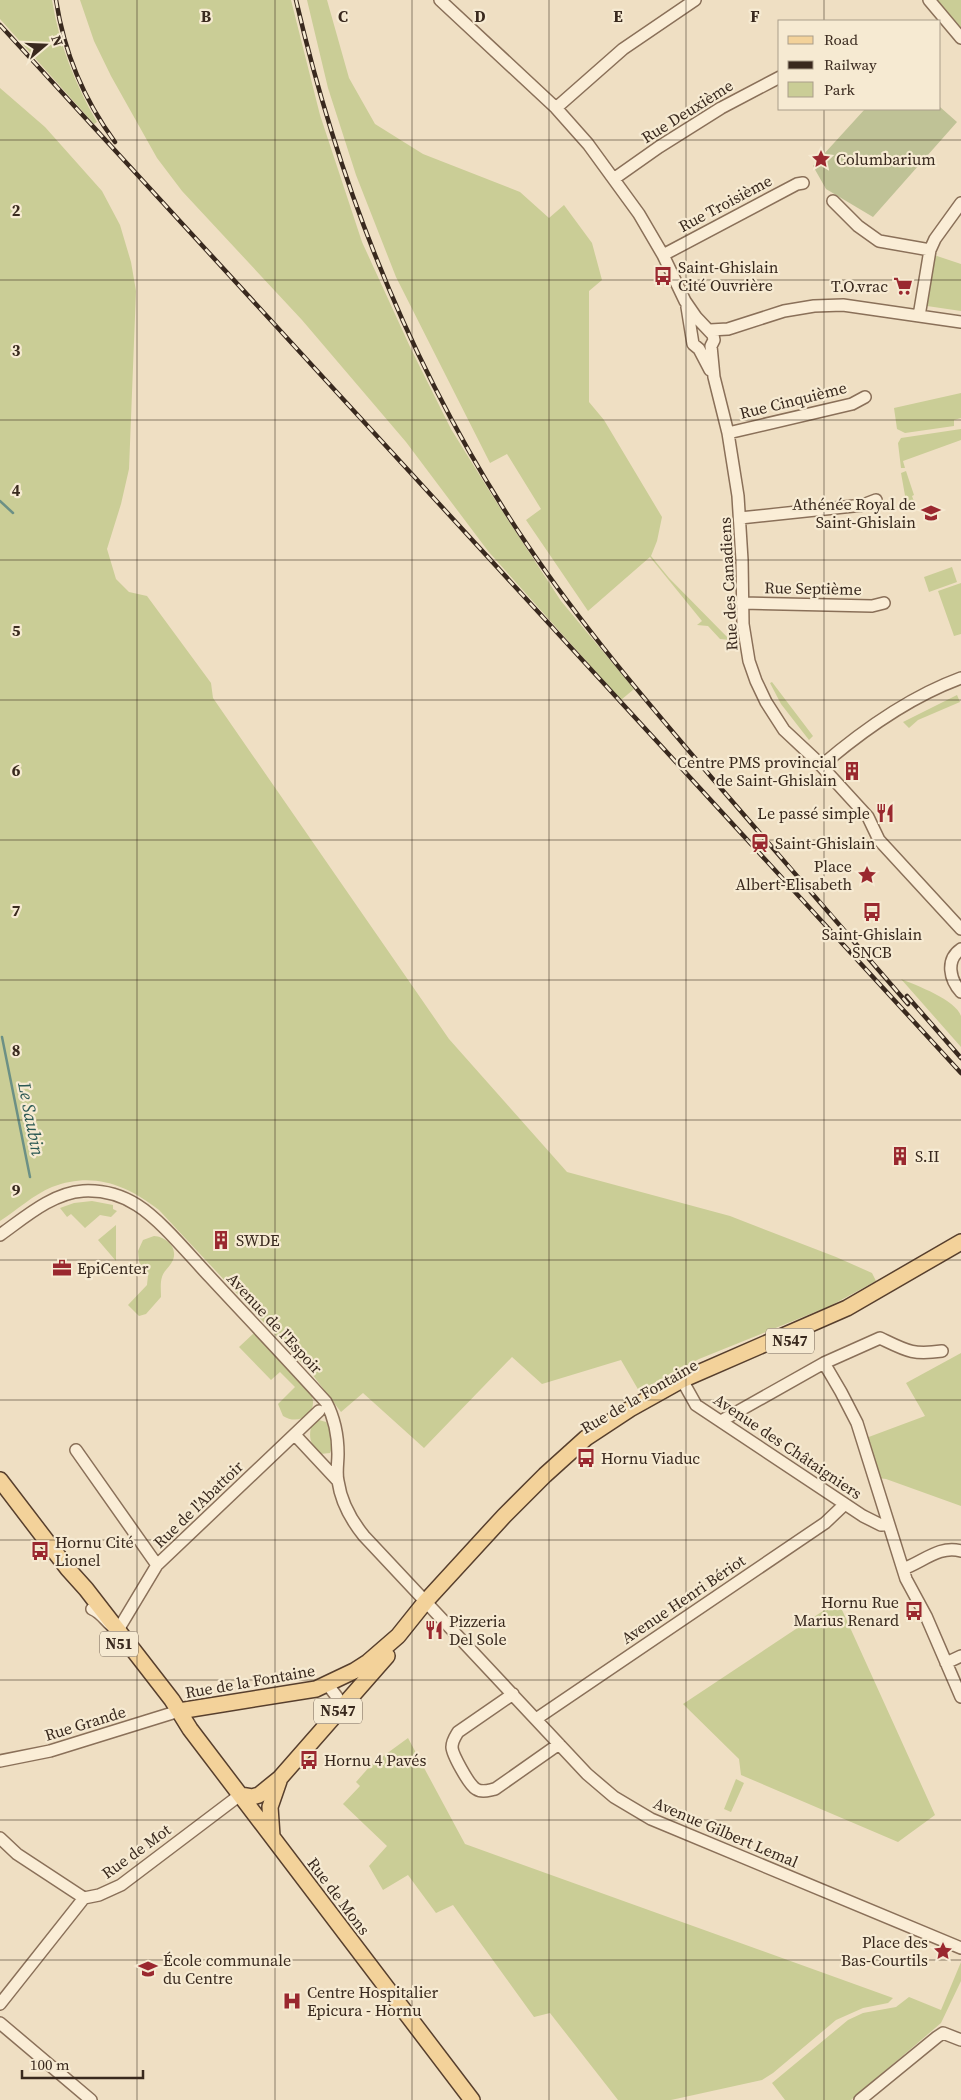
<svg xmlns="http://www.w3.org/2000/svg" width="961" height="2100" font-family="'Source Serif 4',serif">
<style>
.green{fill:#cacd96}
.cemetery{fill:#bfc296}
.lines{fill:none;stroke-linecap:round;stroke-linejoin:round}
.stream{stroke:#6c9085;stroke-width:2.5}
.minor-casing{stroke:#8a7059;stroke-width:14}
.major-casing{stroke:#573f2d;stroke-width:18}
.minor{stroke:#faedd6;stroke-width:11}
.major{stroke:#f3d29a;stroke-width:15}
.rail-casing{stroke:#39291e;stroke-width:4.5}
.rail{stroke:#f6ead2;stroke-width:2.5;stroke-dasharray:8;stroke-linecap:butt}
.grid{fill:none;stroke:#39291e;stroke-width:1;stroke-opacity:0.55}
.labels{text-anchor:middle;stroke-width:4.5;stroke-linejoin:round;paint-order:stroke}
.shield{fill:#f6ead2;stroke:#726354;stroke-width:1}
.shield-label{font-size:15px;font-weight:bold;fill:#39291e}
.street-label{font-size:16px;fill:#39291e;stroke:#f6ead2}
.poi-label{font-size:16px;fill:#39291e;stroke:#f6ead2;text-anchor:start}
.water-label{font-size:18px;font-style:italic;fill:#2c5954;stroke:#f6ead2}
.grid-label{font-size:16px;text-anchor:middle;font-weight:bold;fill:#39291e;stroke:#f6ead2;stroke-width:4.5;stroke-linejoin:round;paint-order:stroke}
</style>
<rect width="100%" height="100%" fill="#efdfc3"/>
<path class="green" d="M0,0H52C59,44 75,84 97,122L94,124L0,19Z
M80,0H291L320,115L362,242L411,349L451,429L495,500L561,601L634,689L621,700L488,551L406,442L302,320L182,191L157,158L111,76L94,41Z
M307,0H327L349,78L375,124L423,154L520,192L549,218L564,205L592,243L602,280L589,291V402L604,420L662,517L657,541L651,556L669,578L730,640L720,639L708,626L697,625L702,621L650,557L588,611L526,520L541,509L507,454L490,463L396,277L356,175L328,88Z
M937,0H961V28Z
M0,88L45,127L102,191L120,225L131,262L136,291L129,469L121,504L107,549L116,579L129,592L147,596L211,683L213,698L449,1039L567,1172L730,1216L836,1257L872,1273L876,1281L830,1306L699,1359L639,1391L621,1360L542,1384L512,1357L424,1448L363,1393L341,1412L312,1374L159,1210C127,1185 93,1171 52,1187C33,1195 17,1210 0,1221Z
M934,255L961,264V311L927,306Z
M961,393V418L954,420V426L905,433L897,429L894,408Z
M961,429V440L903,461L905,468H901L898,443L901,438Z
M906,471L914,495L912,496L916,507L911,506L906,501L901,473Z
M952,567L957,582L929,592L924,577Z
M961,583V634L954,636L938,591Z
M772,682L813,736L809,740L781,704L770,683Z
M957,695L960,702L918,720L909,728L903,722Z
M901,979C916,985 956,1000 961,1016C961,1024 961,1038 961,1047Z
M92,1201L113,1205V1209L117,1211L111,1217L100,1215L85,1228L71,1214L67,1217L60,1208L74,1203Z
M116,1225V1261L98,1240Z
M154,1236C166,1237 178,1247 173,1260C170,1267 164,1270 162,1277C160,1283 161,1291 161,1297L146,1314L139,1316L128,1305L147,1285L148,1275L139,1262L138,1251L143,1240Z
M254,1333L310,1392C321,1411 300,1427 283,1416L278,1404L295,1387L280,1372L271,1380L239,1347Z
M961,1353V1506L886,1479L878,1478L866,1438L925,1416L906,1383Z
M319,1420L326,1422C331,1431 334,1444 330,1453L320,1454C310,1444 308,1437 312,1424Z
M838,1601L935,1815L898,1842L741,1775L739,1759L683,1704Z
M408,1738L465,1844L893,1998L888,2003L863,2008L836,2020L773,2073L762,2080L671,2100H618L550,2013L534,2017L453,1905L436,1913L408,1875L383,1890L369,1866L387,1846L343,1804L360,1786L356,1782L371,1765Z
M736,1779L744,1783L731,1812L724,1809Z
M961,1962V1981L941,2023L851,2100H785L772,2083L848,2020L863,2013L896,2007L909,1997L941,2010Z"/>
<path class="cemetery" d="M940,107L957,122L873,217L826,189L813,166L865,109H940Z"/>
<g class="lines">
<path class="stream" d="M0,501L13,513
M2,1037L30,1177"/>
<g class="minor-casing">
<path id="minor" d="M440,0L556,108L588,144L639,214L663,255L685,301L696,317L713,335L714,340L711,346L714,377L728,433L738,496L742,560L743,624L749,661L756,681L766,702L784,730L815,759L868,817L879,840L961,929
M929,0L961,38
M556,108L623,49L695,0
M615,178L659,147L721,108L780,77
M833,201L858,226L879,241L930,250
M663,255L797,184L803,183
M687,307L693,344L699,349L710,370
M919,316L930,250L935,239L961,203
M710,330L728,329L784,311L814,306L843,305L961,322
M728,433L852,404L865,397
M740,518L863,505L876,500
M742,603L872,606L884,603
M821,766C863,730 909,697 961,678
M961,949C945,960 950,980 961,992
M0,1235C24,1218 52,1193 83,1191C102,1190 121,1195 137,1205C161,1220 190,1256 210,1277C249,1319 288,1360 326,1402C335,1419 338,1435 338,1454C338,1463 336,1473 338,1481C341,1502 351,1520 364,1536L587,1774L614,1797L651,1819L961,1948
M824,1363L841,1392L857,1423L906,1579L926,1616L961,1697
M682,1380L696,1405L863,1516L881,1525L888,1524
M721,1421L824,1363L880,1338C907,1351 912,1355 942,1351
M295,1435L337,1480
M76,1450L157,1565
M903,1569C923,1562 939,1545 961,1551
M92,1609C103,1613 107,1625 118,1630L157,1565L319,1411
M946,1663L961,1656
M328,1685L337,1697L342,1707
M513,1694L458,1732C455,1737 452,1741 452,1747C452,1754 469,1785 476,1789C482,1793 489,1790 495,1789L559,1744
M536,1719L825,1523L845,1504
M0,1761L50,1751L179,1711
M0,1838L17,1854L84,1898
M0,2004L84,1898L99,1895L121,1885L240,1795
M0,2023L91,2100
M860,2100L937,2037L943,2033L961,2040"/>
</g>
<g class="major-casing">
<path id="major" d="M0,1480L68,1569L86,1589L172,1700L190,1729L472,2100
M179,1711L316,1689L354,1671L368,1662L398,1636L426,1601L504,1516L545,1475L586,1438L630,1409L682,1380L847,1308L961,1242
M240,1795L252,1797L259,1795L280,1778L387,1656
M272,1836L270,1807L279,1781"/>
</g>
<use href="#minor" class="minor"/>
<use href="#major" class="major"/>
<g class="rail-casing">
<path id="rail" d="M56,0C64,52 84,100 115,142
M296,0C341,194 415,378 526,543C582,626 647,702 712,778C777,853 843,928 908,1004
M0,25L961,1073
M907,996L961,1058"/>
</g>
<use href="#rail" class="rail"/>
</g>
<path class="grid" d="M137,0V2100M275,0V2100M412,0V2100M549,0V2100M686,0V2100M824,0V21M824,109V2100M0,140H961M0,280H961M0,420H961M0,560H961M0,700H961M0,840H961M0,980H961M0,1120H961M0,1260H961M0,1400H961M0,1540H961M0,1680H961M0,1820H961M0,1960H961"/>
<defs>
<g id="sight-bare" transform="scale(1.5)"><path d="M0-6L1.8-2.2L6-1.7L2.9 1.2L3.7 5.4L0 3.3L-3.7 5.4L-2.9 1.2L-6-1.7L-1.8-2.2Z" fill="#9a282f" stroke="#f6ead2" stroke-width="2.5" paint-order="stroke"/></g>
<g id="bus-bare" transform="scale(1.5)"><path d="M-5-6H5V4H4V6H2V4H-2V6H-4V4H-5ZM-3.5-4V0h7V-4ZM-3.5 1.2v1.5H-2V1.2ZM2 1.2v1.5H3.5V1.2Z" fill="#9a282f" stroke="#f6ead2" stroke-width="2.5" paint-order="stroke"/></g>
<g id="supermarket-bare" transform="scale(1.5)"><path d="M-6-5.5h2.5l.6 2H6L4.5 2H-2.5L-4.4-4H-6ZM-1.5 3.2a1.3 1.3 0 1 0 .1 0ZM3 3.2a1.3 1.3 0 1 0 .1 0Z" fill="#9a282f" stroke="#f6ead2" stroke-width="2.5" paint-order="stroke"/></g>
<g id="school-bare" transform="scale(1.5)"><path d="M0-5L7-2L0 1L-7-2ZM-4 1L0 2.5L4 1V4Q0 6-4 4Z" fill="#9a282f" stroke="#f6ead2" stroke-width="2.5" paint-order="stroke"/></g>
<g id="building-bare" transform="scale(1.5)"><path d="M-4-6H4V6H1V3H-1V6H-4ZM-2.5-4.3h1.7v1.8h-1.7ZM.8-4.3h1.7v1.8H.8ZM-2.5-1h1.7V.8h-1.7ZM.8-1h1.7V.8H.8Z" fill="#9a282f" stroke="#f6ead2" stroke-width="2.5" paint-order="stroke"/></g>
<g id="restaurant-bare" transform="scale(1.5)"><path d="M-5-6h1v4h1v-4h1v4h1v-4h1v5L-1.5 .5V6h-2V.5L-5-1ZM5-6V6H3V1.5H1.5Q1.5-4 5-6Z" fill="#9a282f" stroke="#f6ead2" stroke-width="2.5" paint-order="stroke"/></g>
<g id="station-bare" transform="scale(1.5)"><path d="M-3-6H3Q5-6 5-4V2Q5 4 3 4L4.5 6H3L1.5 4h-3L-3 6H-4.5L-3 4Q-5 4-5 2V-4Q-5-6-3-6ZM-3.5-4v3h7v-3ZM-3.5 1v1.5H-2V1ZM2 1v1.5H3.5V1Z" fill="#9a282f" stroke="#f6ead2" stroke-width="2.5" paint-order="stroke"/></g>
<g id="office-bare" transform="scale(1.5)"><path d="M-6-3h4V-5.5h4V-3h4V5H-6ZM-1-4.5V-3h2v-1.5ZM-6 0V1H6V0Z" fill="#9a282f" stroke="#f6ead2" stroke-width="2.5" paint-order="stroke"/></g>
<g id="hospital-bare" transform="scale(1.5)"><path d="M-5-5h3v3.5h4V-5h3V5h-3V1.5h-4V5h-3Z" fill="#9a282f" stroke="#f6ead2" stroke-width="2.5" paint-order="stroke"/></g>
</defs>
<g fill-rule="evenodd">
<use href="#sight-bare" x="821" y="159"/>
<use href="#bus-bare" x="663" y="276"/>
<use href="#supermarket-bare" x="903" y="286"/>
<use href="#school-bare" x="931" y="513"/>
<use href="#building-bare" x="852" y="771"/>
<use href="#restaurant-bare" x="885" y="813"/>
<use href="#station-bare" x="760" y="843"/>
<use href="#sight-bare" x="867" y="875"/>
<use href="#bus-bare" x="872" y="912"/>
<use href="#building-bare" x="900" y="1156"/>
<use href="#building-bare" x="221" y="1240"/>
<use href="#office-bare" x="62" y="1268"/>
<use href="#bus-bare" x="586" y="1458"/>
<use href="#bus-bare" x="40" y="1551"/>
<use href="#bus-bare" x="914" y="1611"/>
<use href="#restaurant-bare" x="434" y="1630"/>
<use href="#bus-bare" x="309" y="1760"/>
<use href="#sight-bare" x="943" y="1951"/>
<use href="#school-bare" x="148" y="1969"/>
<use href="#hospital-bare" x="292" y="2001"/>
</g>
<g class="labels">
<g class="shield">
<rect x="766" y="1328.5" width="48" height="25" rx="4"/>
<rect x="100" y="1631.5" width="38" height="25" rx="4"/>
<rect x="314" y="1698.5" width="48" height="25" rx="4"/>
</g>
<g class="shield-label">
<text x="790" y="1346">N547</text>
<text x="119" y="1649">N51</text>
<text x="338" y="1716">N547</text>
</g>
<g class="street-label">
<text transform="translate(687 111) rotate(-32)" y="6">Rue Deuxième</text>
<text transform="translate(725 203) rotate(-28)" y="6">Rue Troisième</text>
<text transform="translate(793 400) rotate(-14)" y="6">Rue Cinquième</text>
<text transform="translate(728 584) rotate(-93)" y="6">Rue des Canadiens</text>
<text transform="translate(813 588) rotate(1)" y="6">Rue Septième</text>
<text transform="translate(275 1323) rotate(47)" y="6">Avenue de l'Espoir</text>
<text transform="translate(639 1396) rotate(-30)" y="6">Rue de la Fontaine</text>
<text transform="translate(788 1446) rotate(34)" y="6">Avenue des Châtaigniers</text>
<text transform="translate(198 1504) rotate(-44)" y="6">Rue de l'Abattoir</text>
<text transform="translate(683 1599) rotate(-34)" y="6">Avenue Henri Bériot</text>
<text transform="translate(250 1681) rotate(-10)" y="6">Rue de la Fontaine</text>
<text transform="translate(85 1723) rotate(-17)" y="6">Rue Grande</text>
<text transform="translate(726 1832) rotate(23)" y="6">Avenue Gilbert Lemal</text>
<text transform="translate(136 1851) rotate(-36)" y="6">Rue de Mot</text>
<text transform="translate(339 1896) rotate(53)" y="6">Rue de Mons</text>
</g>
<g class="poi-label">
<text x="836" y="165">Columbarium</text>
<text x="678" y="273">Saint-Ghislain<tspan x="678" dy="18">Cité Ouvrière</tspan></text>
<text x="888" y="292" text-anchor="end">T.O.vrac</text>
<text x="916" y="510" text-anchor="end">Athénée Royal de<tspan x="916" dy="18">Saint-Ghislain</tspan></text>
<text x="837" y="768" text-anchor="end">Centre PMS provincial<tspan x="837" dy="18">de Saint-Ghislain</tspan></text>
<text x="870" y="819" text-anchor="end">Le passé simple</text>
<text x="775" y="849">Saint-Ghislain</text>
<text x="852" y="872" text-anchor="end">Place<tspan x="852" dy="18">Albert-Elisabeth</tspan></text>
<text x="872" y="940" text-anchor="middle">Saint-Ghislain<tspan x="872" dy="18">SNCB</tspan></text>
<text x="915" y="1162">S.II</text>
<text x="236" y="1246">SWDE</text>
<text x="77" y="1274">EpiCenter</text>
<text x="601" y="1464">Hornu Viaduc</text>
<text x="55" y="1548">Hornu Cité<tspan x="55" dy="18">Lionel</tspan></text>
<text x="899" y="1608" text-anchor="end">Hornu Rue<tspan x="899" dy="18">Marius Renard</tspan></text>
<text x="449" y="1627">Pizzeria<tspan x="449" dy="18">Del Sole</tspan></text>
<text x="324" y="1766">Hornu 4 Pavés</text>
<text x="928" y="1948" text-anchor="end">Place des<tspan x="928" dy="18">Bas-Courtils</tspan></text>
<text x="163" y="1966">École communale<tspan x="163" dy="18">du Centre</tspan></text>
<text x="307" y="1998">Centre Hospitalier<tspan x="307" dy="18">Epicura - Hornu</tspan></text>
</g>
<g class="water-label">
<text transform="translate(31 1119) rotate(79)" y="6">Le Saubin</text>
</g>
</g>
<g class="grid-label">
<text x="206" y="22">B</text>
<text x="343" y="22">C</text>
<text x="480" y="22">D</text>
<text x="618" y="22">E</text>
<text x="755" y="22">F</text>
<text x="16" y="216">2</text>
<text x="16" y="356">3</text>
<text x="16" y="496">4</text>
<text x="16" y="636">5</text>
<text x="16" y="776">6</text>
<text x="16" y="916">7</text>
<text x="16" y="1056">8</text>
<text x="16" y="1196">9</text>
</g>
<rect x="778" y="20" width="162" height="90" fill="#f6ead2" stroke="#aa9d8a"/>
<rect x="788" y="36" width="25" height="8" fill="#f3d29a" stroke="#aa9d8a"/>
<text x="824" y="45" font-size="15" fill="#39291e">Road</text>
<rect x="788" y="61" width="25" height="8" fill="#39291e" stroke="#aa9d8a"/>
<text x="824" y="70" font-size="15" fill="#39291e">Railway</text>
<rect x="788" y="82" width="25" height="15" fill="#cacd96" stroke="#aa9d8a"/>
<text x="824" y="95" font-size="15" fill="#39291e">Park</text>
<g transform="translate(45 45) rotate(71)" stroke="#f6ead2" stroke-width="4" paint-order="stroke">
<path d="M0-4L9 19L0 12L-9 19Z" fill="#39291e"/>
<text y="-8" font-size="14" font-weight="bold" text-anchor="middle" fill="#39291e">N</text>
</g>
<path d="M22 2070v8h121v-8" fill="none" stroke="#39291e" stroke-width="2.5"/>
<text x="30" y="2070" font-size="15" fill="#39291e" stroke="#f6ead2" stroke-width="4" paint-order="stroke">100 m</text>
</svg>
